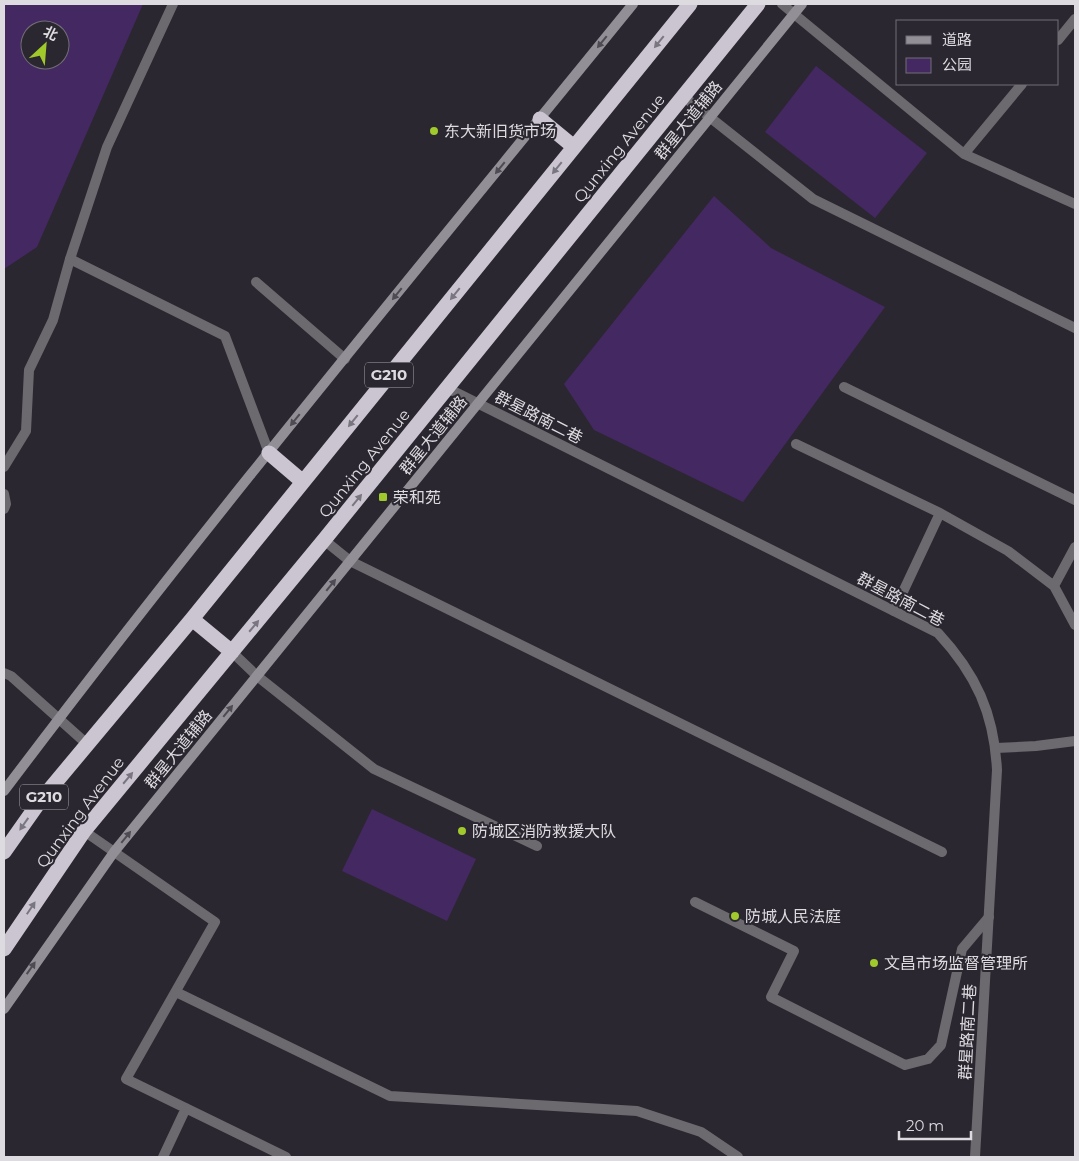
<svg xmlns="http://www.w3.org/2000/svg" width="1079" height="1161" font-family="Montserrat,'Noto Sans SC',sans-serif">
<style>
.green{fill:#442861;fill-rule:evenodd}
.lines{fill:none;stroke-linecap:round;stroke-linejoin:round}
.lane{stroke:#6c6a6f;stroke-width:10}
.street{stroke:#6c6a6f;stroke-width:10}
.secondary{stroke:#928f96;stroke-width:10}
.highway{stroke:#cac5d0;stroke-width:15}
.oneway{fill:#4f4b54}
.oneway2{fill:#7a7680}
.poi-dot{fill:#a0c92c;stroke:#2b2730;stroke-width:2}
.labels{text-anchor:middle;stroke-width:4;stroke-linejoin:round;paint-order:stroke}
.shield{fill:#2b2730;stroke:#a8a5ab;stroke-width:1}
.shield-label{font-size:15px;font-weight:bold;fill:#dddbe0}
.street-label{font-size:16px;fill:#dddbe0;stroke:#2b2730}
.poi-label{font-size:16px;fill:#dddbe0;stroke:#2b2730;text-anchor:start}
</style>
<rect width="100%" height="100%" fill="#2b2730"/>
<path class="green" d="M4,4H143L37,247L4,269ZM30,30H60V60H30Z
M816,66L927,153L875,218L765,132Z
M714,196L771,248L885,307L743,502L594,430L564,384Z
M372,809L476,859L447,921L342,871Z"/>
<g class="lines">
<path class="lane" d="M782,4L964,154L1075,204
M1058,40L1075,19
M683,96L813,199L1075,328
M964,154L1022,84
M256,282L345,359
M844,387L1075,500
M796,444L940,513L1008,551L1054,586L1075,625
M4,467L26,431L29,370L53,320L70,259
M4,494L6,504L4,509
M324,540L350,561L942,852
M1054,586L1075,547
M894,611L940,513
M232,652L257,676L374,769L537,846
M4,673L11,676L87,744
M996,748L1036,746L1075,741
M84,831L215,922L126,1079L286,1157
M695,902L794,951L771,997L905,1065L928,1059L941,1045L962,949L989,917
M176,992L390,1096L637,1111L701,1132L738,1157
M163,1157L186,1108"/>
<path class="street" d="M173,4L107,147L70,259L225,336L269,453
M447,388L938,633C976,674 994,713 997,770L975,1157"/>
<path class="secondary" d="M4,791C206,523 421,265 633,4
M4,1009L114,852L802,4"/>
<path class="highway" d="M540,119L574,147
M269,453L303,482
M192,619L232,652
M4,852L40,801L192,619L690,4
M4,949L84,831L324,540L758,4"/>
</g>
<defs><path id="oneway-solid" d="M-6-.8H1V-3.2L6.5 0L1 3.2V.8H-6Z" transform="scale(1.25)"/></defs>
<g class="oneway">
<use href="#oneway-solid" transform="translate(602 42) rotate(129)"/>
<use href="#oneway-solid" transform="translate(500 168) rotate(129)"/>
<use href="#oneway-solid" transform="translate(397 294) rotate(129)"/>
<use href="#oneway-solid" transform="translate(295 420) rotate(129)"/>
<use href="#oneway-solid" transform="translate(331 585) rotate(-51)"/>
<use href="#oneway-solid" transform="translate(228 711) rotate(-51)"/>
<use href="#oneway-solid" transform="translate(126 837) rotate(-51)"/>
<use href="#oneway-solid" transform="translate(31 968) rotate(-55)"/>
</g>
<g class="oneway2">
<use href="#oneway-solid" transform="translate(659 42) rotate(129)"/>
<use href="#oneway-solid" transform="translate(557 168) rotate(129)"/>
<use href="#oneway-solid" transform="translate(455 294) rotate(129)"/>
<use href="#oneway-solid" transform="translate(353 421) rotate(129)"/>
<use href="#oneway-solid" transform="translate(357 500) rotate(-51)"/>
<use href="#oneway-solid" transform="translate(254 626) rotate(-50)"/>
<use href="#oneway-solid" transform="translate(128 778) rotate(-50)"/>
<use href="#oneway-solid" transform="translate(24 824) rotate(125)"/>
<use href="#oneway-solid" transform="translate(31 908) rotate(-56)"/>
</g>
<g class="poi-dot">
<circle cx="434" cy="131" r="5"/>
<rect x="378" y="492" width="10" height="10" rx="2.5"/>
<circle cx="462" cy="831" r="5"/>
<circle cx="735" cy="916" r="5"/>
<circle cx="874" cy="963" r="5"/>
</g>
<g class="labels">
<g class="shield">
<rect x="365" y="362.5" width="48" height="25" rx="4"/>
<rect x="20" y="784.5" width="48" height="25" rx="4"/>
</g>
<g class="shield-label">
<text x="389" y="380">G210</text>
<text x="44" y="802">G210</text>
</g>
<g class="street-label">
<text transform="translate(688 120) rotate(-51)" y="6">群星大道辅路</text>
<text transform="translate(619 148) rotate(-51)" y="6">Qunxing Avenue</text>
<text transform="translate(539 417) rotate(27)" y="6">群星路南二巷</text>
<text transform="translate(433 435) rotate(-51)" y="6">群星大道辅路</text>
<text transform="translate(364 463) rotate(-51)" y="6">Qunxing Avenue</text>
<text transform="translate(901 599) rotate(28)" y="6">群星路南二巷</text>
<text transform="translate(178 749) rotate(-51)" y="6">群星大道辅路</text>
<text transform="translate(80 812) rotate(-53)" y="6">Qunxing Avenue</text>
<text transform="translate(967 1032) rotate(-87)" y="6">群星路南二巷</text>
</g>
<g class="poi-label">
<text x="444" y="137">东大新旧货市场</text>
<text x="393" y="503">荣和苑</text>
<text x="472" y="837">防城区消防救援大队</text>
<text x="745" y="922">防城人民法庭</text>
<text x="884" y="969">文昌市场监督管理所</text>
</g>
</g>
<rect width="1079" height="1161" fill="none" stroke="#dddbe0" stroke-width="10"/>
<rect x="896" y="20" width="162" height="65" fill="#2b2730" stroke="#726f76"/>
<rect x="906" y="36" width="25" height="8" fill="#928f96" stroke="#726f76"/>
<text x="942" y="45" font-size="15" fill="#dddbe0">道路</text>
<rect x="906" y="58" width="25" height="15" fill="#442861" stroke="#726f76"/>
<text x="942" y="70" font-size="15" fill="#dddbe0">公园</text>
<g transform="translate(45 45) rotate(26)"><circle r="24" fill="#2b2730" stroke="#726f76"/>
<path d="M0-4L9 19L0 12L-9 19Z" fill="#a0c92c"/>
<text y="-8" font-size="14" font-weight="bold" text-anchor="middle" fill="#dddbe0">北</text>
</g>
<path d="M899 1131v8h72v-8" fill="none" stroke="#dddbe0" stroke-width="2.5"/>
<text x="906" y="1131" font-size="15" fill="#dddbe0" stroke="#2b2730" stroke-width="4" paint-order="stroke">20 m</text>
</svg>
